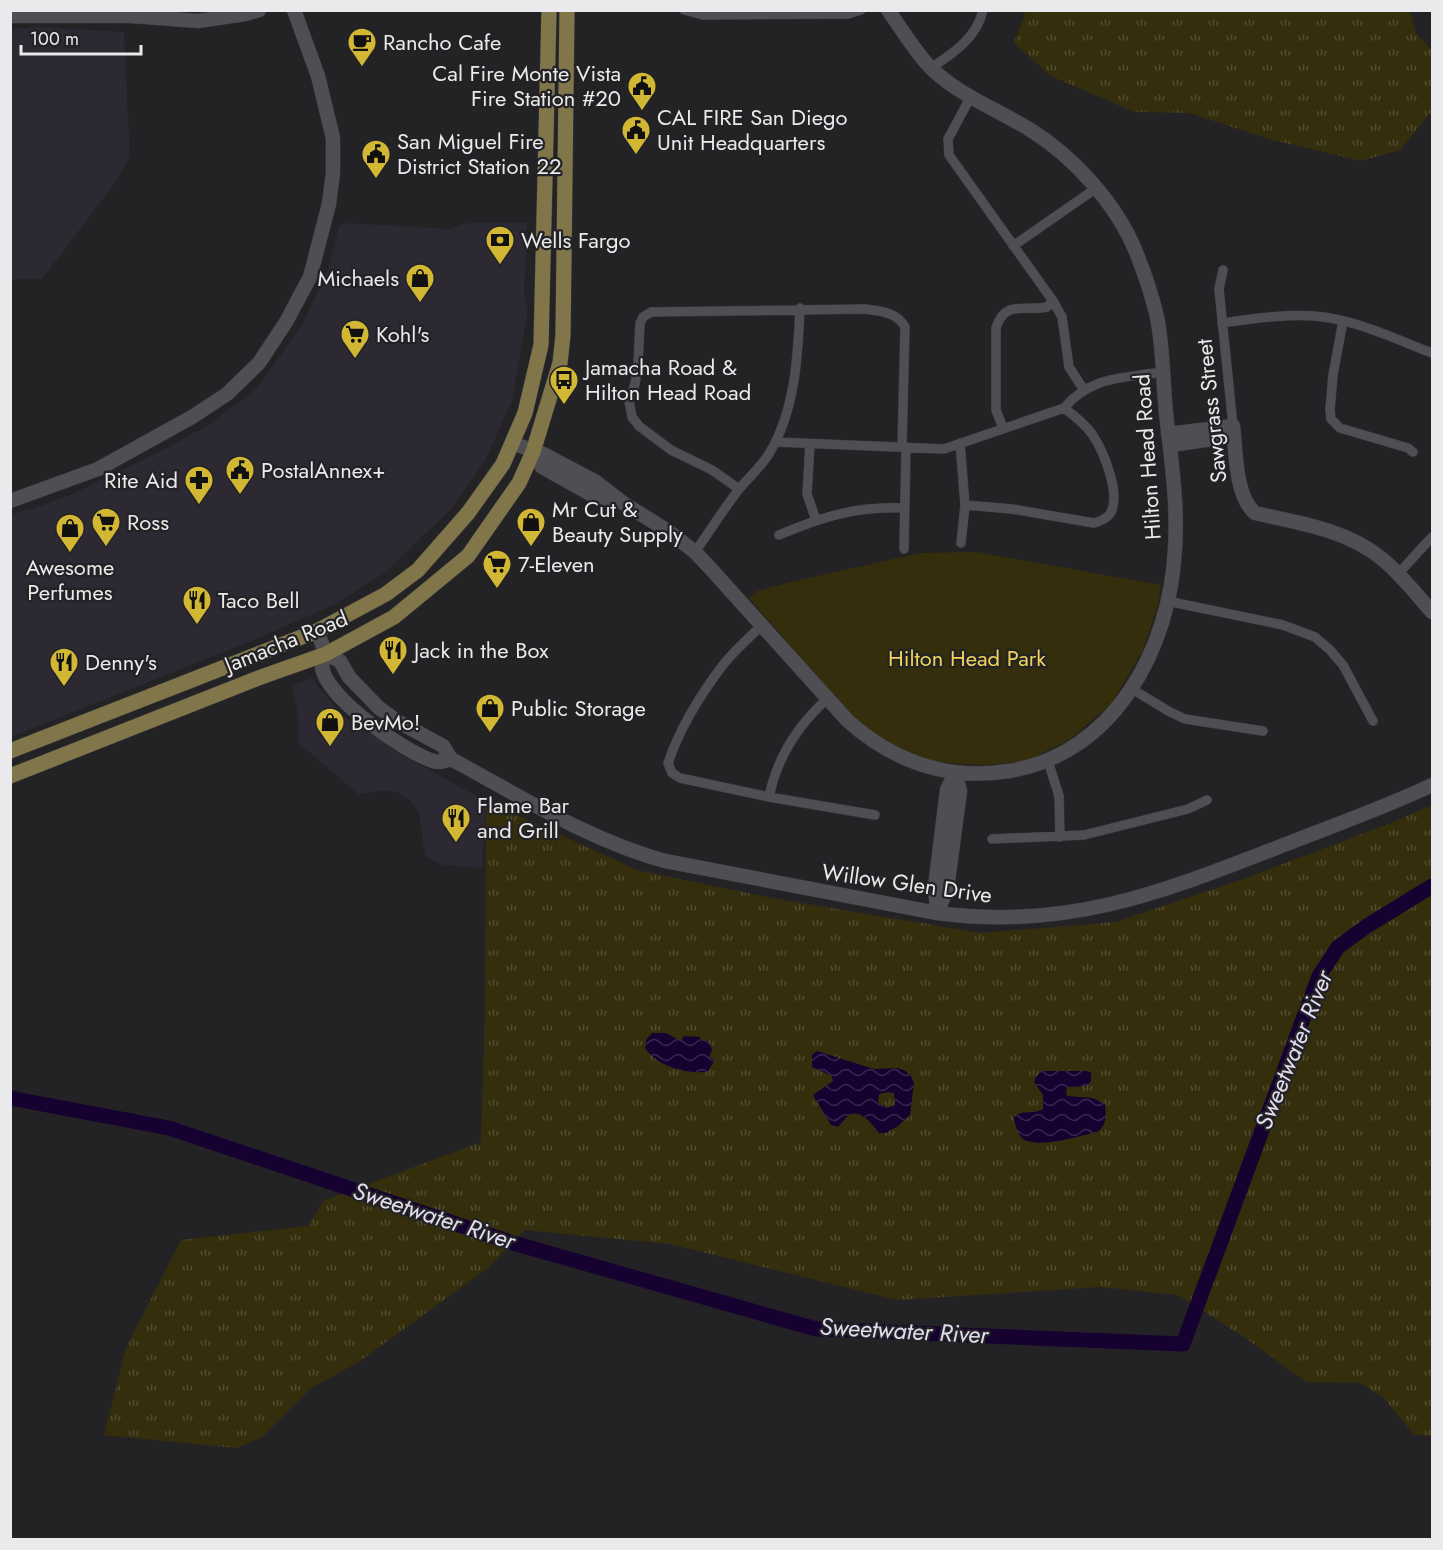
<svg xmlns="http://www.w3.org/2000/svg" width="1443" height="1550" font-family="Jost,sans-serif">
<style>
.built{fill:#2c2932}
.grass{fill:url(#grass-tufts)}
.green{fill:#352e0d}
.water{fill:url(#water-waves);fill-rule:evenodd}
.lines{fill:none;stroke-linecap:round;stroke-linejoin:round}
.river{stroke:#170131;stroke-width:15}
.street-casing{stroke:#3d3d3f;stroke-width:10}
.secondary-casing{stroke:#3d3d3f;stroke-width:15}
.primary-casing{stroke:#3d3d3f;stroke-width:16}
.street{stroke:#4f4e52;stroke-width:9}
.secondary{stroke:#4f4e52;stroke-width:14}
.primary{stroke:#81764a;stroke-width:15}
.labels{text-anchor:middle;stroke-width:4.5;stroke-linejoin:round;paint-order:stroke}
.poi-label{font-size:22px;fill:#eaeaec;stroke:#232225;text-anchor:start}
.street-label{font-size:22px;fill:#eaeaec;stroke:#232225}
.park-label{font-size:22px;fill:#f0d45a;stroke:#232225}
.water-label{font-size:24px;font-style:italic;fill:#e1dbf0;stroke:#232225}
</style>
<defs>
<pattern id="grass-tufts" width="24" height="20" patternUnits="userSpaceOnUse" patternTransform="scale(1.5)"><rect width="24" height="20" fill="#352e0d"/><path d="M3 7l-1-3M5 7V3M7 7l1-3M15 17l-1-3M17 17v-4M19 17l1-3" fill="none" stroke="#524c30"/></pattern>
<pattern id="water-waves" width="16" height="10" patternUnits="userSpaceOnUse" patternTransform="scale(1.5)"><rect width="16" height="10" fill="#170131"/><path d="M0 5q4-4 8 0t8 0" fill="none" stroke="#39264f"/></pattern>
</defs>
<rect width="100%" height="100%" fill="#232225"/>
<path class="built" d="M40,27L124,32L130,157L112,187L42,279H11V29Z
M347,223L450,229L468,223H527L524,292L528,308L512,401L486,459L453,507L385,573L333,605L261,637L11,737V514L35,508L70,495L165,449L208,425L256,389L302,325L328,269L339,226Z
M311,678L343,716L415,762L486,801L482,868L443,865L425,856L419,813L410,800L395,791H381L358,794L298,742V714L292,686Z"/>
<path class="grass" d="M1026,11H1410L1416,33L1431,49L1432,48V111L1400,150L1361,161L1269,139L1189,113L1134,112L1051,76L1014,43Z
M486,801L637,870L766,897L981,933L1116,922L1249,877L1388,824L1432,805V1436L1414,1435L1383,1397L1360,1383L1306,1382L1244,1337L1178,1295L1100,1287L897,1300L670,1244L525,1230L488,1268L360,1361L310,1389L261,1438L236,1448L104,1435L126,1348L181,1240L309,1226L323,1201L481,1142L485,1007Z"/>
<path class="green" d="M977,552L1161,585L1158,605L1143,650L1112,703L1069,740L1026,761L986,765L959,764L919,759L889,745L851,716L749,598L757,591L795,581L920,553Z"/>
<path class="water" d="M652,1033H666L681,1041L684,1036L700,1037L702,1041H706L708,1040L712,1049L709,1058L715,1059L708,1072C687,1074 658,1067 645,1048L646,1040Z
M817,1051L874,1069L897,1068L904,1070L911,1076L914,1083L910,1115L898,1126L886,1133H879C873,1125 859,1107 848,1116C844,1119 842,1123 838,1127L831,1125L813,1095L833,1081L832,1076L812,1067V1055ZM888,1092L894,1093L895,1105L887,1108L878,1103L879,1094Z
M1042,1071H1087L1091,1073V1081L1087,1086L1068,1087L1066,1090L1067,1096L1093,1098L1105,1104C1106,1115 1107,1123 1099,1131C1081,1136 1039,1149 1023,1139C1017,1134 1015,1125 1014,1117C1023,1109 1034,1115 1043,1109V1095L1034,1082L1036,1077Z"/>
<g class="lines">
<path class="river" d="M10,1098L169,1128L513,1243L816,1329L1183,1344L1319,976L1338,947L1367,926L1432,886"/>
<g class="street-casing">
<path id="street" d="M684,10L703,15L848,14L861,10
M931,68C953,53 977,38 983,10
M970,98L948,139L949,155L1053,301L1062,317L1069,367L1084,390
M1013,246L1095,189
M1223,270L1219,289L1233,426
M1343,321L1333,375L1330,410L1331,419L1340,428L1408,448L1413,452
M1222,323C1252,319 1283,314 1314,316C1355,319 1395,339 1432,353
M1064,408C1091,376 1124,378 1162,372
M1003,428L996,410V328C1005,299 1025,312 1047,307L1053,301
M776,442L944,449L1064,408
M960,443L965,505L961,543
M810,444L807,494L816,520
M739,489L712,470L671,450L639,426L632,417L629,401L635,384L638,365L640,323L643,317L651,312L865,309C880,311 897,312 905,327L902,447
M965,505L1012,509L1094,523C1101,521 1106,519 1110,514C1122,495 1103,450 1092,434C1084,423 1075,416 1064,408
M779,535C822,517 856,506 904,508
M904,549L906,447
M695,552C710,531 724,508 740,488C750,476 763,465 770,452C795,410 798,356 800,308
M1398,574L1432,537
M1167,601L1283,625L1315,637L1330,650L1343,665L1373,721
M762,625C749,638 734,651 723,665C700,695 680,728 668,763L672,773L680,778L769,797L875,815
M1132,689L1170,712L1185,719L1263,731
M1048,761L1059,796L1060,837
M769,797C777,758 797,726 827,699
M992,839L1084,835L1188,809L1207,800"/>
</g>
<g class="secondary-casing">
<path id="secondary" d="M10,16H131L198,21L245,14L259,10
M1168,434L1233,426C1236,452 1235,496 1255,513C1298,523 1345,529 1381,558C1400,573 1416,594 1432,612
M512,443L543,454L596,482L623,503L668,531L695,552L711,569L847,720C892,761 947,781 1009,771C1115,754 1170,648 1175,549C1178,503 1171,458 1166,413C1163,383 1163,345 1157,317C1152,295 1144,272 1136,252C1116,203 1073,156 1029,129C996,109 961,96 933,70C916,54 902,29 888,10
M1170,445L1234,436
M533,452L542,467L592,495L616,501
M10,501L98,469L192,417L227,394L259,363L286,322L310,277L329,204L333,173V138L318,76L294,10
M317,631L326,654L340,661L349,677L379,708L397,721L443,746L451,759C520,796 588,840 665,861L937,913C1070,931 1168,890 1289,843C1337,824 1386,807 1432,785
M326,654C325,659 322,662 322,667C326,698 405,752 433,761C439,763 445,761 451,759
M937,911L935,887L947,790L955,773
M937,913L947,889L960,791L955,773"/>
</g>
<g class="primary-casing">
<path id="primary" d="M10,751L317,631L386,594L418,570L468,513L503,464L525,413L541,345L549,10
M10,776L261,677L326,654L394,617L468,556L519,483L533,452L560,363L563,335L567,10"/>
</g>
<use href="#street" class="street"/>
<use href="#secondary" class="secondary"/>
<use href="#primary" class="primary"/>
</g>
<defs>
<g id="cafe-pin" transform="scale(1.5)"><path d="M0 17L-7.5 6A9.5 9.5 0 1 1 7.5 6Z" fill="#d2b735" stroke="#232225"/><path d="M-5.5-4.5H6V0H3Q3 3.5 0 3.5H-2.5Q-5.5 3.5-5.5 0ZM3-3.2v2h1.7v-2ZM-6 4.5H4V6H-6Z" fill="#111"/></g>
<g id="civic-pin" transform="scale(1.5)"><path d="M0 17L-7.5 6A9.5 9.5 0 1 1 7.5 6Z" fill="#d2b735" stroke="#232225"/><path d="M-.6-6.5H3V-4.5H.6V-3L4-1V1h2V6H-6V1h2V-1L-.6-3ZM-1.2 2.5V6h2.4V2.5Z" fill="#111"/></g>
<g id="bank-pin" transform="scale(1.5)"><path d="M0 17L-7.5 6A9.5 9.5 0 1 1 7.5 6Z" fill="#d2b735" stroke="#232225"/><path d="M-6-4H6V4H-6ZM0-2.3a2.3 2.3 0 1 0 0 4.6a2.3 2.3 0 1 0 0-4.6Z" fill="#111"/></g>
<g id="shop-pin" transform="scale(1.5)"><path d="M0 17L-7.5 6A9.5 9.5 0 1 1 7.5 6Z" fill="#d2b735" stroke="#232225"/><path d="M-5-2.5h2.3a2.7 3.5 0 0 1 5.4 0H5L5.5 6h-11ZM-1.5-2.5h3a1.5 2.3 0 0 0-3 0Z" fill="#111"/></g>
<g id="supermarket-pin" transform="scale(1.5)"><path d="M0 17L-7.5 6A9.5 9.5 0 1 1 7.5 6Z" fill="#d2b735" stroke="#232225"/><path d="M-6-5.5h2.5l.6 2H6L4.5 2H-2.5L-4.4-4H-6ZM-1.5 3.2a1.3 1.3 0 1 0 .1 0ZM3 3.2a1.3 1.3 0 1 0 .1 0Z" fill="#111"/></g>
<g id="bus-pin" transform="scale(1.5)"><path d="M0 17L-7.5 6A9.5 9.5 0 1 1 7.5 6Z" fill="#d2b735" stroke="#232225"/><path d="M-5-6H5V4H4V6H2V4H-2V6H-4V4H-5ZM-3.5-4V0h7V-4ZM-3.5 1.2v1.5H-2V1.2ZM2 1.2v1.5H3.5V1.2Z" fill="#111"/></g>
<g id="pharmacy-pin" transform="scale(1.5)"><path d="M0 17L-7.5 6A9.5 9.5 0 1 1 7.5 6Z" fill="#d2b735" stroke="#232225"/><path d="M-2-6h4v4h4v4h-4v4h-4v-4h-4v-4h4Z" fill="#111"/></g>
<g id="restaurant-pin" transform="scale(1.5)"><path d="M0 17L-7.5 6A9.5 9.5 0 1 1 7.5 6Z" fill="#d2b735" stroke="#232225"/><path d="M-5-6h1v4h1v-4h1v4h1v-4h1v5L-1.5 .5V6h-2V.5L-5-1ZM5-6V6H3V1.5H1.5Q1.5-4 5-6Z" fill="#111"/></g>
</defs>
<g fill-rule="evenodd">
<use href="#cafe-pin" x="362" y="42"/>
<use href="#civic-pin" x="642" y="86"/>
<use href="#civic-pin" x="636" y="130"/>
<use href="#civic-pin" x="376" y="154"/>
<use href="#bank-pin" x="500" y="240"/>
<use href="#shop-pin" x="420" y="278"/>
<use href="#supermarket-pin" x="355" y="334"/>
<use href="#bus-pin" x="564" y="380"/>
<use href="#civic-pin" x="240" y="470"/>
<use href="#pharmacy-pin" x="199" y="480"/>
<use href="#supermarket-pin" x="106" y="522"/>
<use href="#shop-pin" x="531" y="522"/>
<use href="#shop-pin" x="70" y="528"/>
<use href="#supermarket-pin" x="497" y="564"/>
<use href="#restaurant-pin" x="197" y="600"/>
<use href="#restaurant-pin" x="393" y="650"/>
<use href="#restaurant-pin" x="64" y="662"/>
<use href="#shop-pin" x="490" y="708"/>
<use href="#shop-pin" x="330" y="722"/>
<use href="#restaurant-pin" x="456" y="818"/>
</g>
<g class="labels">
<g class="poi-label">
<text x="383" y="50">Rancho Cafe</text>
<text x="621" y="81" text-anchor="end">Cal Fire Monte Vista<tspan x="621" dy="25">Fire Station #20</tspan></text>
<text x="657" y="125">CAL FIRE San Diego<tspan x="657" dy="25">Unit Headquarters</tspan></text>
<text x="397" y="149">San Miguel Fire<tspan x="397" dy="25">District Station 22</tspan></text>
<text x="521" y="248">Wells Fargo</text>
<text x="399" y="286" text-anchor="end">Michaels</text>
<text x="376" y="342">Kohl's</text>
<text x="585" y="375">Jamacha Road &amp;<tspan x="585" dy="25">Hilton Head Road</tspan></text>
<text x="261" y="478">PostalAnnex+</text>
<text x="178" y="488" text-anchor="end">Rite Aid</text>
<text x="552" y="517">Mr Cut &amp;<tspan x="552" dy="25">Beauty Supply</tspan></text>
<text x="127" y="530">Ross</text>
<text x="518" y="572">7-Eleven</text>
<text x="70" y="575" text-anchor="middle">Awesome<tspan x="70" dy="25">Perfumes</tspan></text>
<text x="218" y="608">Taco Bell</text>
<text x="414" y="658">Jack in the Box</text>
<text x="85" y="670">Denny's</text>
<text x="511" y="716">Public Storage</text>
<text x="351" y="730">BevMo!</text>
<text x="477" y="813">Flame Bar<tspan x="477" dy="25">and Grill</tspan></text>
</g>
<g class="street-label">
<text transform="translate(1211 411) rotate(-96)" y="8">Sawgrass Street</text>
<text transform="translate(1147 457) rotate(-94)" y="8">Hilton Head Road</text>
<text transform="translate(286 641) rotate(-22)" y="8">Jamacha Road</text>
<text transform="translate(907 883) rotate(8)" y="8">Willow Glen Drive</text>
</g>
<g class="park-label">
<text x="967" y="666">Hilton Head Park</text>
</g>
<g class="water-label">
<text transform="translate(1294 1050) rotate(-68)" y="8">Sweetwater River</text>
<text transform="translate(434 1216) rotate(18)" y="8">Sweetwater River</text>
<text transform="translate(904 1331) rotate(3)" y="8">Sweetwater River</text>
</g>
</g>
<rect width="1443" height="1550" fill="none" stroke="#eaeaec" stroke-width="24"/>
<path d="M21 45v9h120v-9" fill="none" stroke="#eaeaec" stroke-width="3"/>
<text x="30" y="45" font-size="18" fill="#eaeaec" stroke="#232225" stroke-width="4.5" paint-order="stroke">100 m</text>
</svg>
